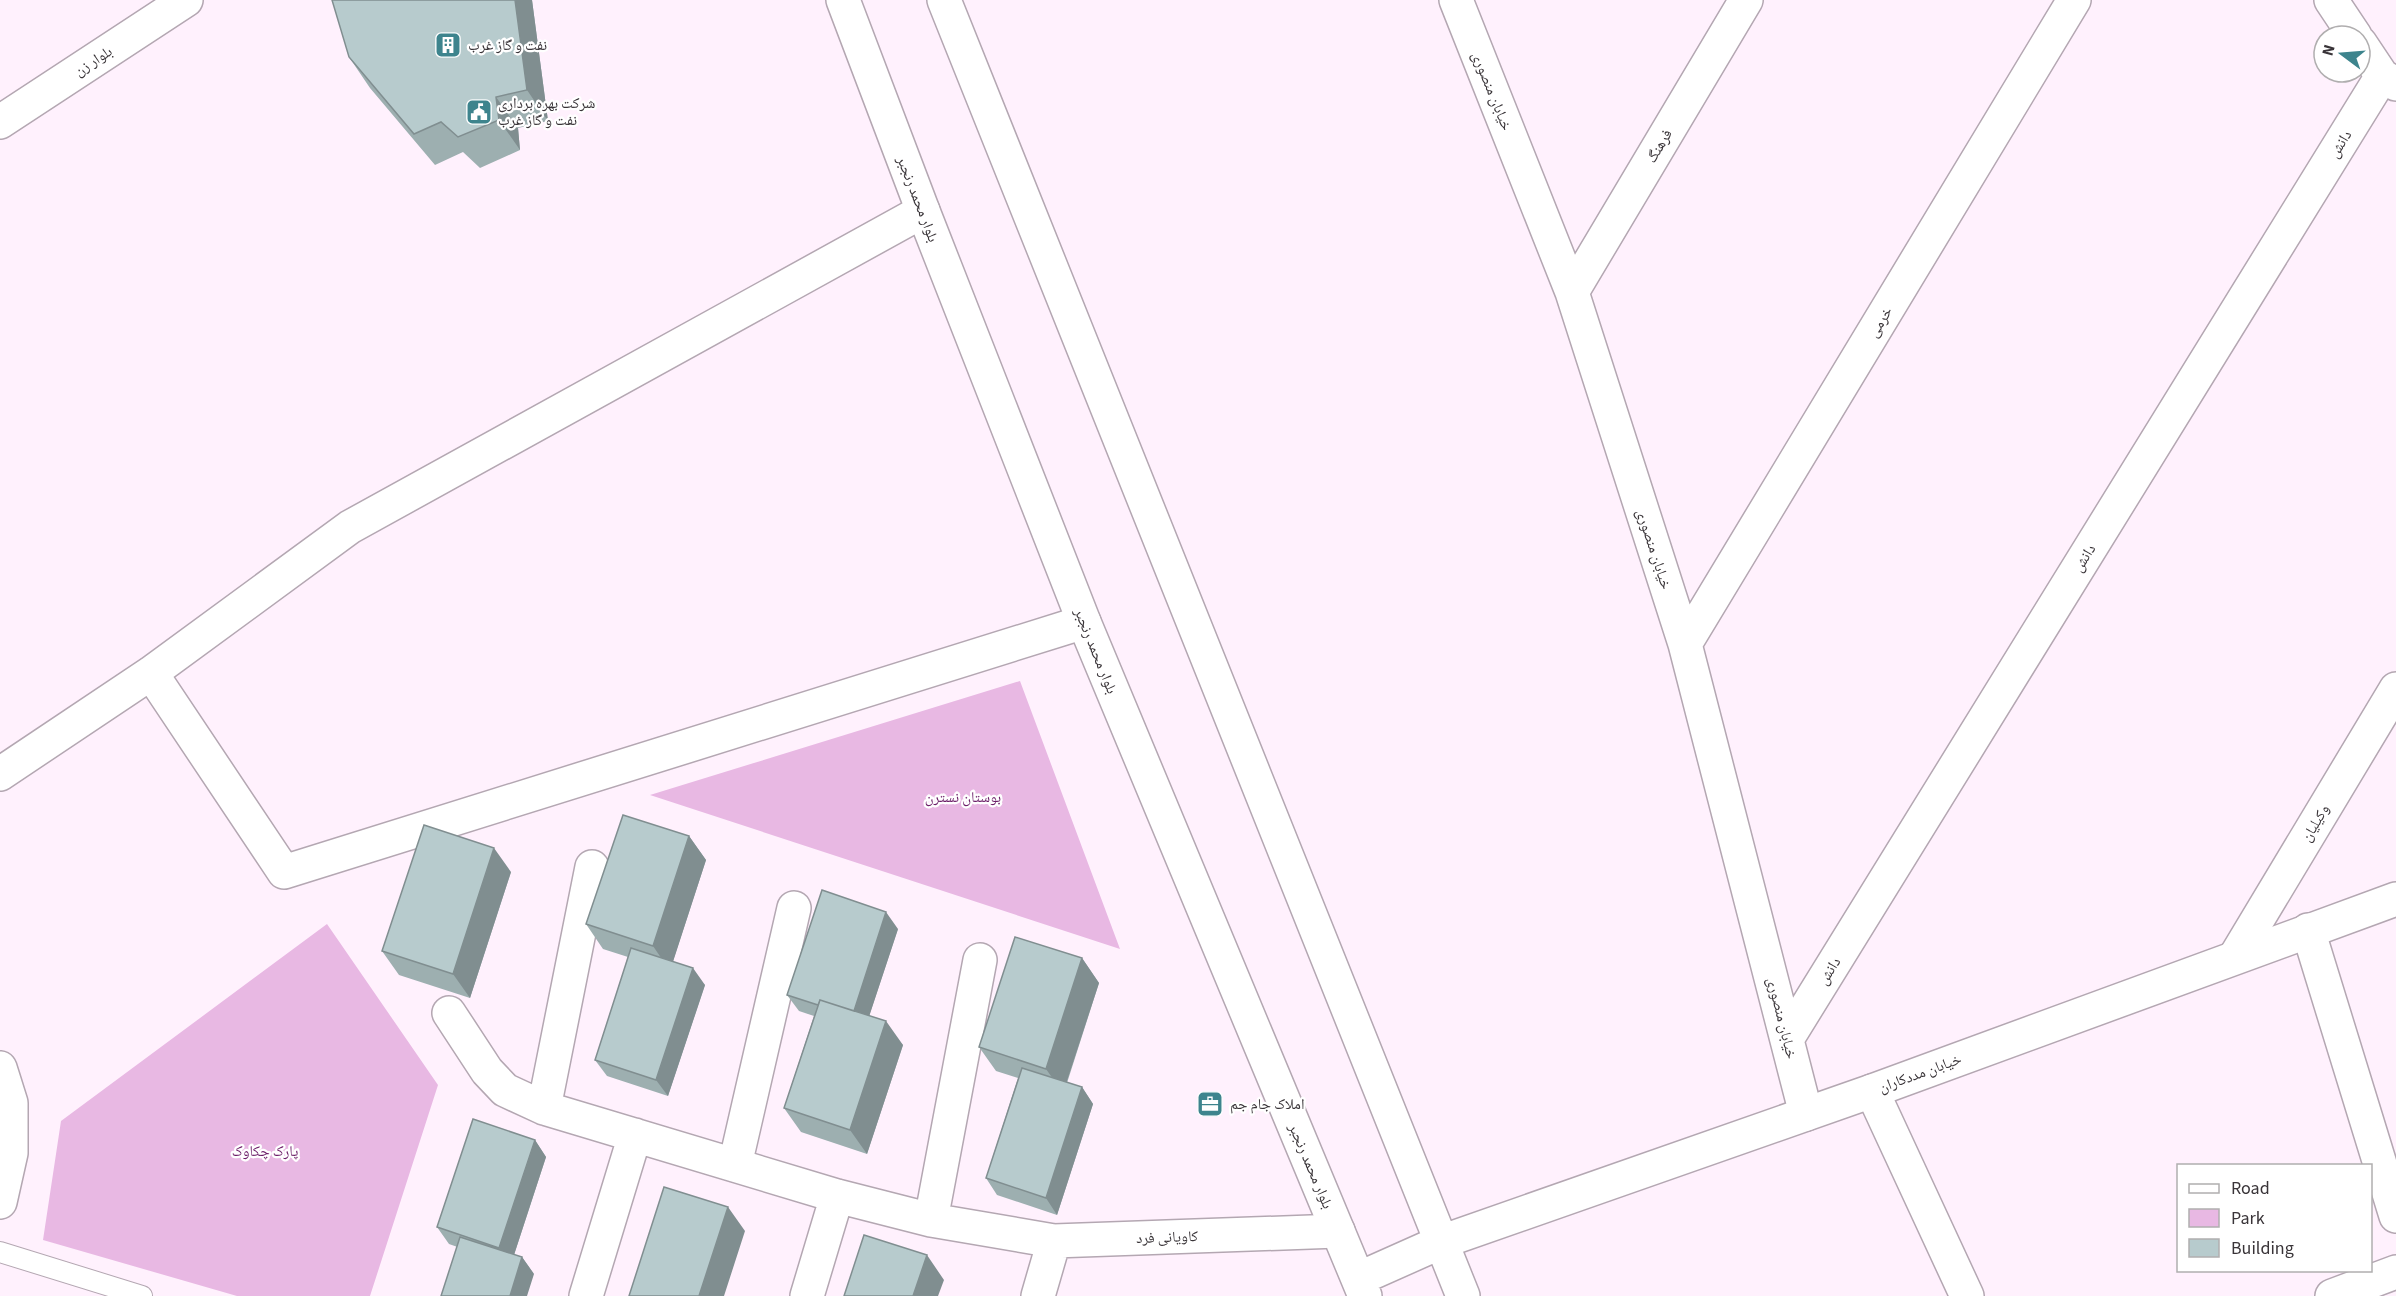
<svg xmlns="http://www.w3.org/2000/svg" width="2396" height="1296" font-family="'Source Sans 3','Noto Naskh Arabic',sans-serif">
<style>
.green{fill:#e8b8e3}
.lines{fill:none;stroke-linecap:round;stroke-linejoin:round}
.lane-casing{stroke:#b4a7b2;stroke-width:22}
.street-casing{stroke:#b4a7b2;stroke-width:36}
.secondary-casing{stroke:#b4a7b2;stroke-width:36}
.lane{stroke:#fff;stroke-width:20}
.street{stroke:#fff;stroke-width:33}
.secondary{stroke:#fff;stroke-width:33}
.wall{fill:#9dafb0}
.shaded-wall{fill:#808e90}
.building{fill:#b7cbcd;stroke:#808e90;stroke-width:1.5}
.labels{text-anchor:middle;stroke-width:4.5;stroke-linejoin:round;paint-order:stroke}
.poi-label{font-size:15px;fill:#393438;stroke:#fff;text-anchor:start}
.street-label{font-size:15px;fill:#393438;stroke:#fff}
.park-label{font-size:15px;fill:#6c1f69;stroke:#fff}
</style>
<rect width="100%" height="100%" fill="#fff1fd"/>
<path class="green" d="M1020,681L1120,949L650,795Z
M327,924L438,1085L370,1296H237L43,1240L61,1121Z"/>
<g class="lines">
<g class="lane-casing">
<path id="lane" d="M0,1252L142,1296"/>
</g>
<g class="street-casing">
<path id="street" d="M1456,0L1572,292L1685,644L1806,1114
M2331,0L2355,36
M2360,43L2382,76L2396,84
M1572,292L1746,0
M1685,644L2074,0
M151,673L284,872L1084,622
M0,774L151,673L350,527L923,211
M2308,930L2396,1216
M2235,957L2396,689
M449,1013L487,1071L505,1090L544,1108L837,1196L931,1220L1054,1241L1338,1231
M1787,1039L2382,76
M1872,1091L1967,1296
M544,1108L592,867
M735,1165L794,908
M931,1220L980,960
M586,1296L635,1135
M807,1296L837,1196
M1038,1296L1054,1241
M2332,1296L2396,1272"/>
</g>
<g class="secondary-casing">
<path id="secondary" d="M843,0L923,211L1084,622L1365,1296
M944,0L1463,1296
M0,122L186,0
M0,1068L11,1103V1153L0,1202
M1358,1279L1441,1242L1872,1091L2396,899"/>
</g>
<use href="#lane" class="lane"/>
<use href="#street" class="street"/>
<use href="#secondary" class="secondary"/>
</g>
<path class="wall" d="M532,0L548,121L518,128L520,150L480,168L463,152L435,165L370,88L349,57Z
M689,836L706,860L673,961L705,985L668,1096L607,1076L595,1060L628,957L603,949L586,924Z
M511,872L470,998L399,975L382,951Z
M898,929L869,1016L903,1045L867,1154L801,1132L784,1108L814,1016L799,1011L787,995Z
M1082,958L1099,983L1067,1083L1082,1087L1093,1104L1057,1215L997,1195L986,1178L1018,1078L996,1071L979,1047Z
M535,1140L546,1157L514,1255L522,1257L534,1274L449,1244L437,1227Z"/>
<path class="shaded-wall" d="M515,0H532L548,121L527,90Z
M496,97L518,128L520,150L499,120Z
M689,836L706,860L670,971L653,946Z
M494,848L511,872L470,998L453,974Z
M886,912L898,929L864,1032L852,1016Z
M1082,958L1099,983L1063,1093L1046,1069Z
M693,968L705,985L668,1096L656,1080Z
M886,1021L903,1045L867,1154L850,1130Z
M1082,1087L1093,1104L1057,1215L1046,1198Z
M535,1140L546,1157L511,1264L499,1248Z
M728,1207L745,1231L724,1296H699Z
M927,1255L944,1280L938,1296H913Z
M522,1257L534,1274L527,1296H510Z"/>
<path class="building" d="M332,0H515L527,90L496,97L499,120L458,137L441,122L414,134L349,57Z
M623,815L689,836L653,946L586,924Z
M424,825L494,848L453,974L382,951Z
M822,890L886,912L854,1011L820,1000L818,1005L787,995Z
M1015,937L1082,958L1046,1069L979,1047Z
M631,948L693,968L656,1080L595,1060Z
M820,1000L886,1021L850,1130L784,1108Z
M1022,1068L1082,1087L1046,1198L986,1178Z
M473,1119L535,1140L499,1248L437,1227Z
M664,1187L728,1207L699,1296H629Z
M864,1235L927,1255L913,1296H844Z
M460,1237L522,1257L510,1296H441Z"/>
<defs>
<g id="building-square" transform="scale(1.35)"><rect x="-9" y="-9" width="18" height="18" rx="4" fill="#3d848d" stroke="#fff"/><path d="M-4-6H4V6H1V3H-1V6H-4ZM-2.5-4.3h1.7v1.8h-1.7ZM.8-4.3h1.7v1.8H.8ZM-2.5-1h1.7V.8h-1.7ZM.8-1h1.7V.8H.8Z" fill="#fff"/></g>
<g id="civic-square" transform="scale(1.35)"><rect x="-9" y="-9" width="18" height="18" rx="4" fill="#3d848d" stroke="#fff"/><path d="M-.6-6.5H3V-4.5H.6V-3L4-1V1h2V6H-6V1h2V-1L-.6-3ZM-1.2 2.5V6h2.4V2.5Z" fill="#fff"/></g>
<g id="office-square" transform="scale(1.35)"><rect x="-9" y="-9" width="18" height="18" rx="4" fill="#3d848d" stroke="#fff"/><path d="M-6-3h4V-5.5h4V-3h4V5H-6ZM-1-4.5V-3h2v-1.5ZM-6 0V1H6V0Z" fill="#fff"/></g>
</defs>
<g fill-rule="evenodd">
<use href="#building-square" x="448" y="45"/>
<use href="#civic-square" x="479" y="112"/>
<use href="#office-square" x="1210" y="1104"/>
</g>
<g class="labels">
<g class="poi-label">
<text x="468" y="50">نفت و گاز غرب</text>
<text x="498" y="108">شرکت بهره برداری<tspan x="498" dy="17">نفت و گاز غرب</tspan></text>
<text x="1230" y="1109">املاک جام جم</text>
</g>
<g class="street-label">
<text transform="translate(93 61) rotate(-33)" y="5">بلوار زن</text>
<text transform="translate(1492 91) rotate(68)" y="5">خیابان منصوری</text>
<text transform="translate(2340 144) rotate(-58)" y="5">دانش</text>
<text transform="translate(1659 146) rotate(-59)" y="5">فرهنگ</text>
<text transform="translate(918 199) rotate(69)" y="5">بلوار محمد رنجبر</text>
<text transform="translate(1880 322) rotate(-59)" y="5">خرمی</text>
<text transform="translate(1654 549) rotate(72)" y="5">خیابان منصوری</text>
<text transform="translate(2084 558) rotate(-58)" y="5">دانش</text>
<text transform="translate(1096 651) rotate(68)" y="5">بلوار محمد رنجبر</text>
<text transform="translate(2315 823) rotate(-59)" y="5">وکیلیان</text>
<text transform="translate(1829 971) rotate(-58)" y="5">دانش</text>
<text transform="translate(1782 1018) rotate(76)" y="5">خیابان منصوری</text>
<text transform="translate(1920 1073) rotate(-20)" y="5">خیابان مددکاران</text>
<text transform="translate(1311 1166) rotate(67)" y="5">بلوار محمد رنجبر</text>
<text transform="translate(1167 1237) rotate(-2)" y="5">کاویانی فرد</text>
</g>
<g class="park-label">
<text x="963" y="802">بوستان نسترن</text>
<text x="265" y="1156">پارک چکاوک</text>
</g>
</g>
<rect x="2177" y="1164" width="195" height="108" fill="#ffffff" stroke="#b0aeaf" stroke-width="1.5"/>
<rect x="2189" y="1184" width="30" height="9" fill="#ffffff" stroke="#b0aeaf" stroke-width="1.5"/>
<text x="2231" y="1194" font-size="18" fill="#393438">Road</text>
<rect x="2189" y="1209" width="30" height="18" fill="#e8b8e3" stroke="#b0aeaf" stroke-width="1.5"/>
<text x="2231" y="1224" font-size="18" fill="#393438">Park</text>
<rect x="2189" y="1239" width="30" height="18" fill="#b7cbcd" stroke="#b0aeaf" stroke-width="1.5"/>
<text x="2231" y="1254" font-size="18" fill="#393438">Building</text>
<g transform="translate(2342 54) rotate(286)"><circle r="28" fill="#ffffff" stroke="#b0aeaf" stroke-width="1.5"/>
<path d="M0-4.5L10 22L0 15L-10 22Z" fill="#3d848d"/>
<text y="-9" font-size="16" font-weight="bold" text-anchor="middle" fill="#393438">N</text>
</g>
</svg>
